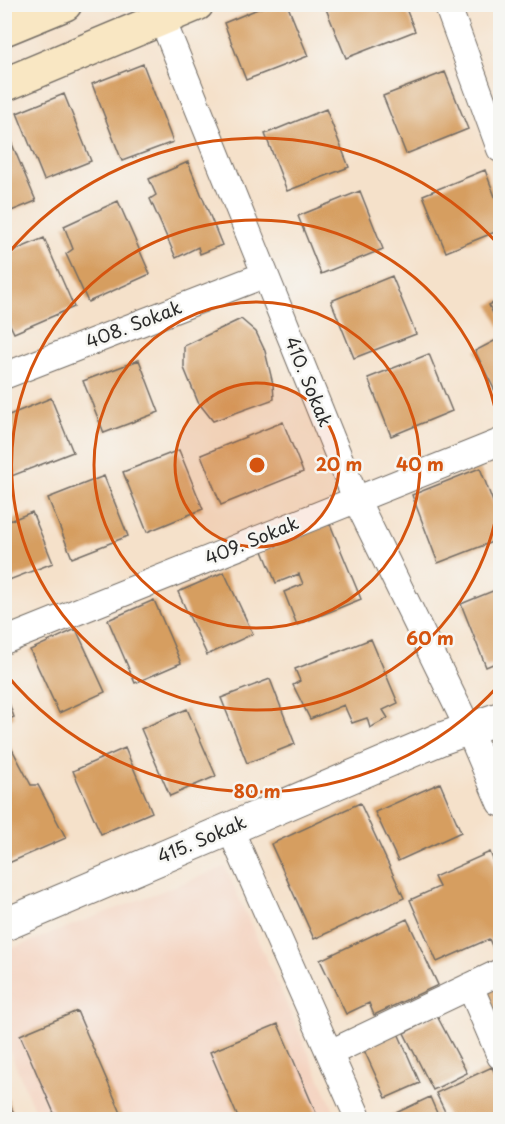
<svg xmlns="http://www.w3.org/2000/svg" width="505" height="1124" font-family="'Playpen Sans',sans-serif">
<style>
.built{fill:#f4d3c0}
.building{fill:#d69e60}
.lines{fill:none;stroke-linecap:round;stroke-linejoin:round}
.minor-casing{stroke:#726b63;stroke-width:28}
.tertiary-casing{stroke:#726b63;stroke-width:34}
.secondary-casing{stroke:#726b63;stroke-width:36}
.minor{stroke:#fff;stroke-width:26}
.tertiary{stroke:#fff;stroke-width:32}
.secondary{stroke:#f9e7c3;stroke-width:33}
.ring{fill:none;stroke:#d5540f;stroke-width:3}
.labels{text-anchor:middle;stroke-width:5;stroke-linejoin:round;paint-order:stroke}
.street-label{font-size:18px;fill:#2b2b2b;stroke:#f6f6f2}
.centre{fill:#d5540f;stroke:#f6f6f2;stroke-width:3}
.ring-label{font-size:18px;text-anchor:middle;font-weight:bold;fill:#d5540f;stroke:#f6f6f2;stroke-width:5;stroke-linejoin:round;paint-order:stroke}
</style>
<rect width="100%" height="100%" fill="#f6f6f2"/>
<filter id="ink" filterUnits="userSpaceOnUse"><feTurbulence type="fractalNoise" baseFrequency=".0167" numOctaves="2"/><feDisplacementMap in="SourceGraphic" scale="12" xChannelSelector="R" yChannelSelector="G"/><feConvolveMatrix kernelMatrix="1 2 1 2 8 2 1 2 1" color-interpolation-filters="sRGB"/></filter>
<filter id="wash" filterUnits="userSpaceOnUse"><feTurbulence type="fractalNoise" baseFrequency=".008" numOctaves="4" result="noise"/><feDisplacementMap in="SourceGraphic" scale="24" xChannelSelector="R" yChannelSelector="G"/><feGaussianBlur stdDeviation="1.35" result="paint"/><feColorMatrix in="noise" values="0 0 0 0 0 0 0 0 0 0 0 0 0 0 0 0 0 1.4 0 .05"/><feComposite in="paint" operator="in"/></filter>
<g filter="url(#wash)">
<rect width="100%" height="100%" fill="#f5e1ca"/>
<path class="built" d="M225,867L338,1119H38L5,1040V951Z"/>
<g id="blocks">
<path class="building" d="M270,4H287L308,56L246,80L224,23Z
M324,4H404L415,31L346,58Z
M143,64L173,142L122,161L92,84Z
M445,72L468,129L406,154L383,96Z
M64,94L91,161L44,180L17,113Z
M326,109L349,167L287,191L265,134Z
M4,125L36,201L4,214Z
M188,162L222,245L200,254L198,247L176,258L150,199L156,195L149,179Z
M485,170L500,210V230L446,252L423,195Z
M360,191L383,249L321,274L298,216Z
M118,201L150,274L88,302L66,254L73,249L64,226Z
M44,238L74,307L14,333L4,312V255Z
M392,276L416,334L354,358L331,301Z
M500,299V328L489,305Z
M241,319L256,332L265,351L273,384L274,399L213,421L198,402L184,368V346Z
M500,338V396L498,397L475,351Z
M429,354L452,411L391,436L368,378Z
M139,360L159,412L104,433L83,381Z
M51,398L73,452L4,479V417Z
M283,422L303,472L221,505L201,455Z
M179,450L203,509L147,532L123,472Z
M480,468L500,520V539L438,563L412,495Z
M104,476L128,536L72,558L48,498Z
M32,512L53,563L4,582V523Z
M330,524L361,599L297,625L284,592L303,584L299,574L276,583L263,551Z
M224,572L253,634L207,655L178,592Z
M500,588V661L486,667L461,604Z
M154,600L181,663L135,683L108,620Z
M76,629L105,692L59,713L30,650Z
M371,639L398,703L383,710L388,718L370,728L367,718L352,723L344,705L310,719L293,685L300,681L295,669Z
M270,679L295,744L247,763L221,698Z
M5,692L14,717L4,721V693Z
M187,709L216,776L170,796L141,729Z
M4,734L31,785H38L66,838L4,865Z
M125,748L152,812L101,834L73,771Z
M440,783L461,832L398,861L375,812Z
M360,803L404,898L314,939L271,844Z
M490,852L500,876V953L496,955L489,939L437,962L410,900L439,887L434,877Z
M407,919L438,985L374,1015L369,1003L346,1014L320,960Z
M500,979V1024L483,987Z
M77,1011L124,1120H57L20,1035Z
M437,1016L467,1073L433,1090L404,1033Z
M278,1024L319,1120H239L210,1052Z
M398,1033L420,1083L386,1098L363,1048Z
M492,1067L500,1085V1120H449L436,1093Z
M4,1091H5L16,1120H4Z
M430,1097L440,1120H381Z"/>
</g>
</g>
<g filter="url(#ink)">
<use href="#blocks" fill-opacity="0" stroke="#726b63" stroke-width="1.5"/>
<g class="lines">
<g class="minor-casing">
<path id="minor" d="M447,4L500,149
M162,19L356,499L469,730L500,803
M4,376L264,275
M4,641L500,442
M230,829L359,1120
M470,986L500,1056
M330,1053L500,972"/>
</g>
<g class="tertiary-casing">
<path id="tertiary" d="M4,925L440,739L500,718"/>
</g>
<g class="secondary-casing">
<path id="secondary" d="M4,29L65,4
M4,85L197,4"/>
</g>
<use href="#minor" class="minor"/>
<use href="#tertiary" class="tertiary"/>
<use href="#secondary" class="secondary"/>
</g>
</g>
<circle cx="257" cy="465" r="82" fill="#d5540f" fill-opacity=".12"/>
<g class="ring">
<circle cx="257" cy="465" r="82"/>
<circle cx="257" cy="465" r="163"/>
<path d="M500 493A245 245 0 1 1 500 437"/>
<path d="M500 684A327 327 0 0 1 5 673M5 257A327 327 0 0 1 500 246"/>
</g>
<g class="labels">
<g class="street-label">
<text transform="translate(134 325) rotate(-21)" y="6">408. Sokak</text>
<text transform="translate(308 382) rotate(68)" y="6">410. Sokak</text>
<text transform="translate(252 541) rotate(-22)" y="6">409. Sokak</text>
<text transform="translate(202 840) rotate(-23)" y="6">415. Sokak</text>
</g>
</g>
<circle cx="257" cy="465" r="9" class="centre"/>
<g class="ring-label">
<text x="339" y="471">20 m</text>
<text x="420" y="471">40 m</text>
<text x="430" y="645">60 m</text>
<text x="257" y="798">80 m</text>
</g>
<rect width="505" height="1124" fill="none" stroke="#f6f6f2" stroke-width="24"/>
</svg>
